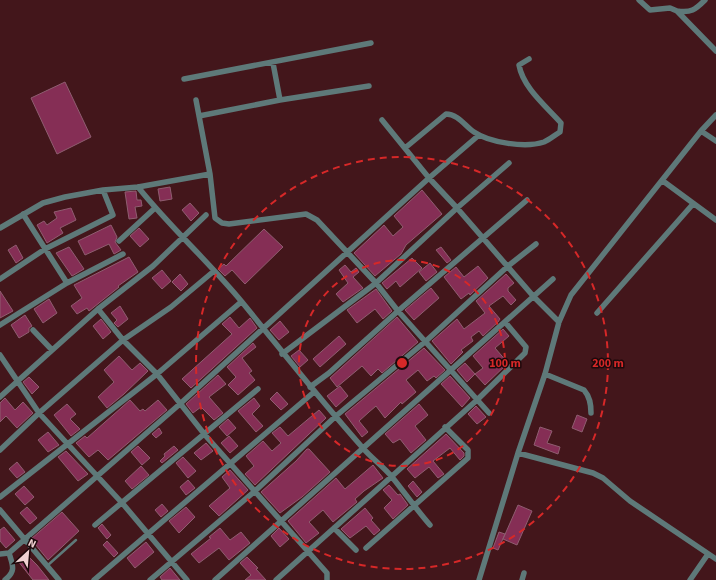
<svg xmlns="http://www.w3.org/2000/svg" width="716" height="580" font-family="'Source Sans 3',sans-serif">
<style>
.building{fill:#852e55;stroke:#8f5d70}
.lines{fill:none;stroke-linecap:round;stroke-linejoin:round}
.lane{stroke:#5e7979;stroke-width:2.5}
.street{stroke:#5e7979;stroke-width:5.5}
.ring{fill:none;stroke:#d62828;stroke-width:2;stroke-dasharray:7 5}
.centre{fill:#d62828;stroke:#1d090b;stroke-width:2}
.ring-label{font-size:12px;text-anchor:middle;font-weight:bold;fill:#d62828;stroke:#1d090b;stroke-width:3;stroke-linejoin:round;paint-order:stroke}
</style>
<rect width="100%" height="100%" fill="#43161b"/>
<path class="building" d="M65,82L91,137L57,154L31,98Z
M170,187L172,199L160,201L158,189Z
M422,190L442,214L406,245L401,254L375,276L354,253L384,225L393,236L403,227L394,216Z
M136,191L137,200H141L142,206L135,207L137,218L129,219L125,192Z
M190,203L199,213L191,221L182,210Z
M71,208L76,220L60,228L63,233L47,243L37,225L44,221L47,225L57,218L54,212Z
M111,225L117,237L115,242L121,250L114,254L109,244L85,255L78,241Z
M139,228L149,239L140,247L130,236Z
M264,229L283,247L245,284L232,270L225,276L218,269L224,264L226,266Z
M16,245L23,258L16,263L8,250Z
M69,247L84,269L72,276L56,253Z
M441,247L451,260L447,263L436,250Z
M129,257L138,272L118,286L119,287L89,311L87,308L77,314L71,306L82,298L74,285Z
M412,258L422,268L400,287L396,281L387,289L382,283Z
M430,263L437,272L426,281L419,272Z
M345,265L351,272L356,268L359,272L353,277L363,288L343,302L336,294L348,283L339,270Z
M478,266L488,278L470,295L469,293L461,299L444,277L456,267L464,277Z
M162,270L171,281L162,289L152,278Z
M180,274L188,284L181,291L172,282Z
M506,274L514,283L508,288V291L516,300L511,305L503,296L489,306L500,319L498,322L483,336L479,331L471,337L473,341L461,350L463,352L451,364L432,341L457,319L464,329L485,313L476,301Z
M431,288L439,298L414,320L405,310Z
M376,289L392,311L383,319L375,309L357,323L347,310Z
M0,291L13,311L0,318Z
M49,299L57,313L43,323L34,309Z
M120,306L128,319L118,327L114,323L117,320L111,313Z
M25,315L32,326L29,328V332L19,338L11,325Z
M230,317L239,328L250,318L257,328L191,388L182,379L232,334L222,324Z
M397,317L418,342L382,373L378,369L371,376L362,366L337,387L330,378Z
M101,319L111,332L103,339L93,326Z
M280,321L289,332L279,340L270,330Z
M503,329L509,336L495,348L508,363L485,385L475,374L483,368L473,356Z
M339,336L346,344L320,367L313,359Z
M253,343L256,347L242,358L252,371L249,373L255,380L238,395L228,385L236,377L227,367Z
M424,348L445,370L436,378L434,376L427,381L418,370L406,380L416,392L402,404L401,402L385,418L376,406L369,412L359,421L368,432L362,437L345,414Z
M299,350L308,360L300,367L291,356Z
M119,356L132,370L140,363L148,371L124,394L107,408L98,397L114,382L104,370Z
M465,363L475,374L467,382L457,370Z
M218,375L226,384L209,397L223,413L214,420L201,407L193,413L186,404Z
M450,376L470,398L462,407L441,384Z
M29,377L39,387L32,394L23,382Z
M340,386L348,396L336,407L327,396Z
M277,392L288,404L281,410L270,399Z
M5,398L15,410L23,402L33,413L17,428L6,416L0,422V403Z
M254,398L260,406L252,414L263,426L256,432L238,411Z
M130,400L140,411L143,409L145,411L158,400L167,410L108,460L98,450L89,457L76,443L85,436L87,438Z
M67,404L76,414L70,419L80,429L71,436L54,415Z
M419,404L428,415L415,426L426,440L411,453L400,439L393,443L385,434Z
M476,406L486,417L477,424L468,414Z
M319,410L326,418L255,485L245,474L254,466L246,456L263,441L272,451L281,443L272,433L280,427L288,436Z
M577,415L587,419L582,432L572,428Z
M228,419L236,428L227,436L219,427Z
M540,427L552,431L547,443L560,447L558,454L534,445Z
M159,428L162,433L156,438L152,434Z
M48,432L59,445L48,452L38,440Z
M446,434L464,453V456L460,460L450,448L433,461L444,474L438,478L429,467L415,478L407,469Z
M229,436L238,446L230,453L221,443Z
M206,443L213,451L201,460L194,453Z
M138,446L150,458L142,465L131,452Z
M174,446L178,450L162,463L160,461L165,456L164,454Z
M307,449H309L330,472L302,497L280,513L261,492L296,461Z
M66,451L88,474L78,481L58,457Z
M183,457L196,471L188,478L176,463Z
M17,462L25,472L17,478L9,469Z
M373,465L383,478L364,491L355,499L357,502L333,522L323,510L309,522L319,533L306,543L288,521L336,478L345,489Z
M141,466L149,475L132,489L125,481Z
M230,470L248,490L219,516L209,506L230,488L222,477Z
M188,480L195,488L186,495L180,487Z
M413,481L422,492L417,497L408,486Z
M389,485L398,495L400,494L408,505L393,519L384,508L392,500L383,490Z
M24,486L34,497L25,505L15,494Z
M162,504L168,511L161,517L155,510Z
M518,505L532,511L517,545L503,539Z
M27,507L37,518L30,524L20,513Z
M186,507L195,517L179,533L169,521Z
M365,508L373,518L371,520L380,530L374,535L366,526L350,538L341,529Z
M62,512L79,531L48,560L31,539Z
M102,524L111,535L107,539L98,528Z
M4,527L15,540L6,548L0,541V530Z
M220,528L230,540L241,532L250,543L229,560L219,548L199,563L191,554L211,538L209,537Z
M279,528L289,539L280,547L271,536Z
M499,532L505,534L498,550L493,548Z
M107,541L118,553L114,557L103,545Z
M146,542L154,552L135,568L127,558Z
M26,554L37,565L49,580H33L18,561Z
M247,557L258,568L256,569L266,580H245L251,575L240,563Z
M170,568L180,580H162L160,577Z"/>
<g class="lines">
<path class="lane" d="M48,565L76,540"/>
<path class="street" d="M639,0L650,10L670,8L677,11L716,51
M677,11C691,13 695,10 705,0
M273,63L280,100
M184,79L371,43
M196,100L210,174L215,218L222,223L229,224L306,214L317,220L376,283L398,311L489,413
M199,116L280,100L369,86
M382,120L429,178L479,135
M701,131L716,141
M405,148L446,114C458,114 465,126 474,132C490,143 526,148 544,142C549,140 555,135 560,132L561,123C547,107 523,88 519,65L529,59
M663,181L716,220
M138,187C170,227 209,262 242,302C282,351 320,400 362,447C371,458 383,466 392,477C405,493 416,509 430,525
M23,214L67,283
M0,228L43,203L65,197L103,190L138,187L210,174
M119,241L155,208
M0,279L45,249L113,215L103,190
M98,309L123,340L157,374L205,435L327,573V580
M597,313L693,204
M0,325L67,283L123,254
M33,330L52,350
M282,354L376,283L457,208L534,297L559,322
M0,355L39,413L123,504L187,580
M545,374L584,390C590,397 591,404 591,413
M310,387L329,373L398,311L527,200
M0,397L98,309L153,266L206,215
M0,450L39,413L123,340L171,307L214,271
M518,453L593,473L603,478L630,501L716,559
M0,497L157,374L241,302
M0,510L59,580
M95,525L258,389
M334,528L356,550
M366,548L468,458V450L445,427
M0,554L9,553
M5,580C16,571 13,566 9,553L181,403L429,178L457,208L509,163
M94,580L314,392
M150,580L255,491L336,416L426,341L508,266L536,244
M215,580L553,279
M276,580L477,400L525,353L526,347L505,322
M479,580L518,453L545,374L559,322L571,295L701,131L716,115
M522,580L524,573
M690,580L708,554"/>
</g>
<g class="ring">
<circle cx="402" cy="363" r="103"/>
<circle cx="402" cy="363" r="206"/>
</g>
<circle cx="402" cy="363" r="6" class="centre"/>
<g class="ring-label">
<text x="505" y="367">100 m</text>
<text x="608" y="367">200 m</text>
</g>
<g transform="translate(28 552) rotate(26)" stroke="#1d090b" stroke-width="3" paint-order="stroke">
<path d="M0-3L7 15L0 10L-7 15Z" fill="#f0d1d2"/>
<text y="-6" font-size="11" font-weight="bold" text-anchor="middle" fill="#f0d1d2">N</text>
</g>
</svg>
